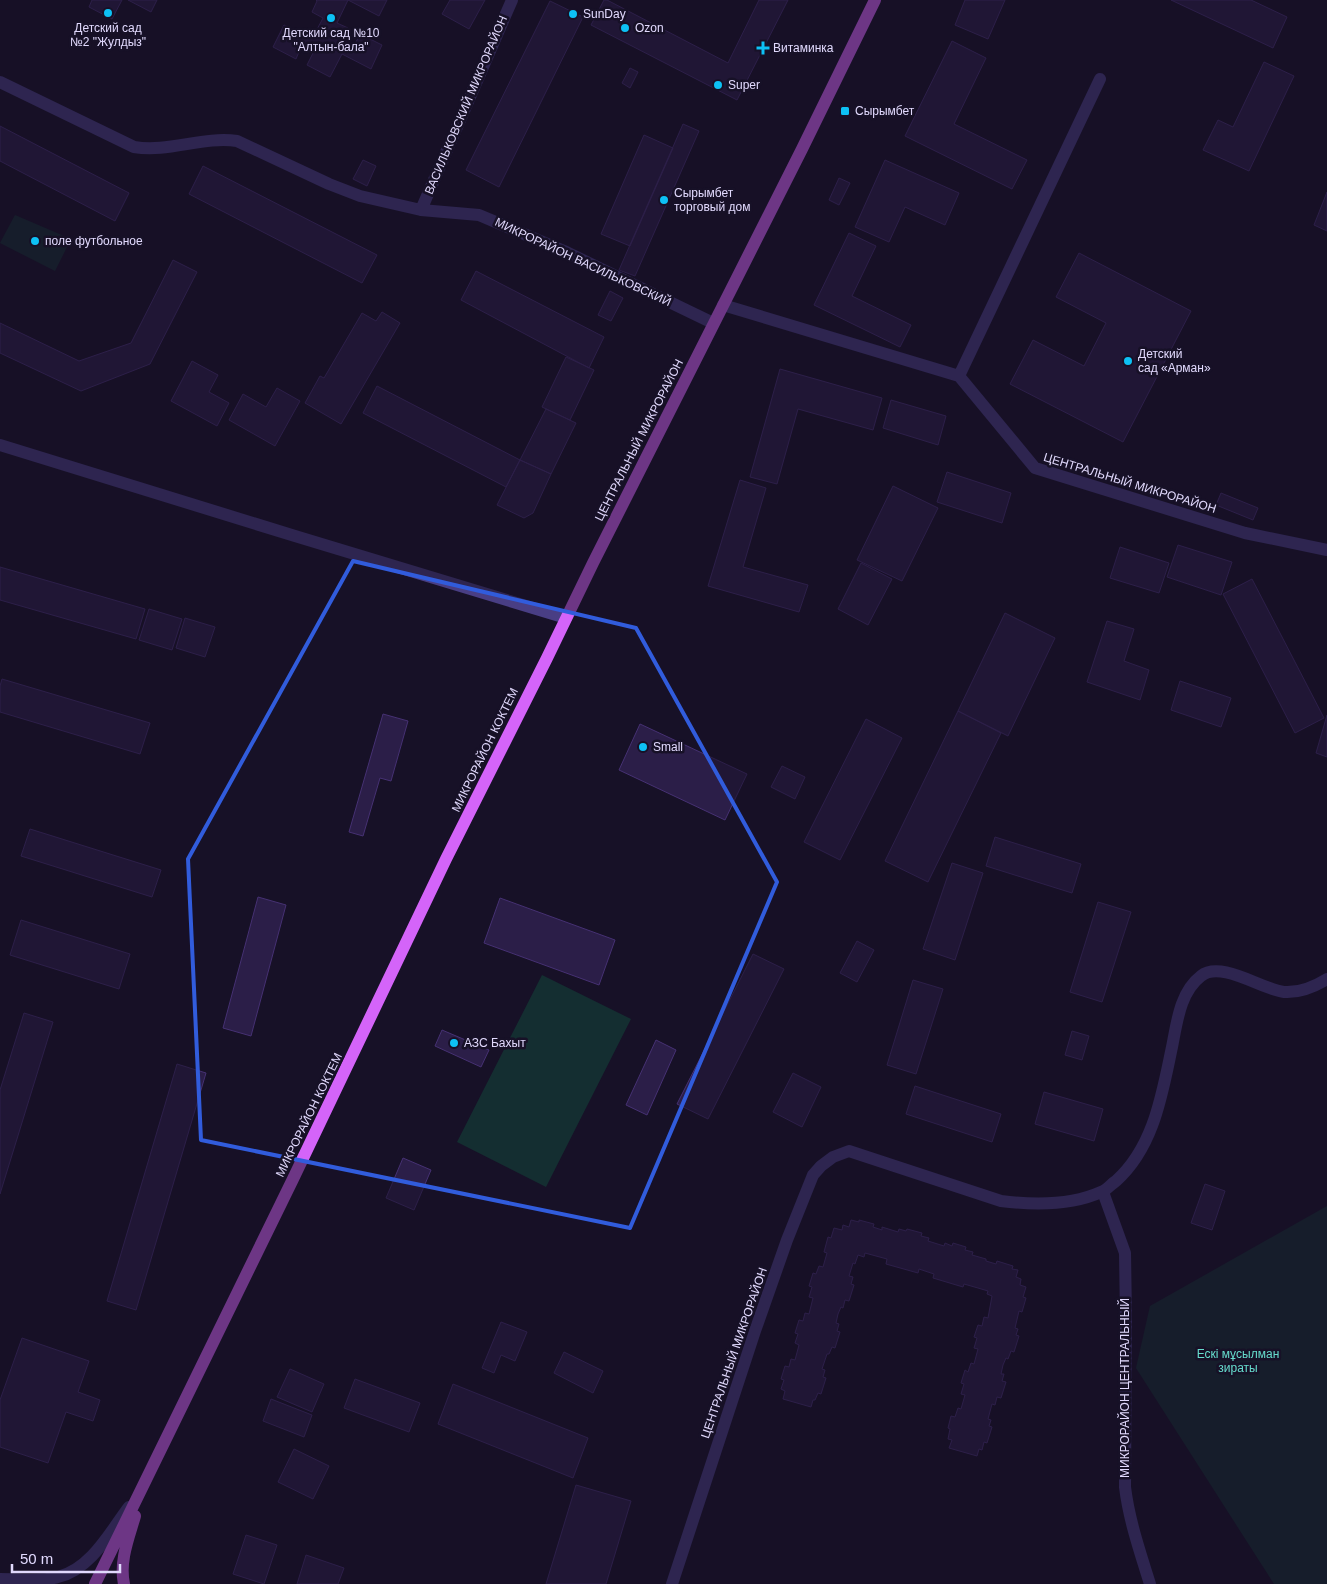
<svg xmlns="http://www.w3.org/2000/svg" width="1327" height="1584" font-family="Arial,sans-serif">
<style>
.green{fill:#142e31}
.building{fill:#2b1e48;stroke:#463173}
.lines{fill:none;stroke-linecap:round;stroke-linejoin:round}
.minor{stroke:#493e84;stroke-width:12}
.major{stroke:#d464f9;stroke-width:12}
.marked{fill:none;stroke:#315cdc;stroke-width:4;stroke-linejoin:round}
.poi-dot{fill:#0dc1f5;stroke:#171127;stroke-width:2}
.labels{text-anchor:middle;stroke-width:5;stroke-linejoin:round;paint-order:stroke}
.poi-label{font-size:12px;fill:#e1d9fd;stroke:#171127;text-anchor:start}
.street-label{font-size:12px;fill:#e1d9fd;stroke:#171127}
.park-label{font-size:12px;fill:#66dccd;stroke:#171127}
</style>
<rect width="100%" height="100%" fill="#171127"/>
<path class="green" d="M15,215L71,239L55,271L0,243Z
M542,975L631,1019L546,1187L457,1142Z
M1327,1206V1584H1274L1136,1368L1150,1306Z"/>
<path class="building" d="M92,0H122L112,19L89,7Z
M128,0H157L151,12Z
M316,0H387L379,16L348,0L337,23L348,28L342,39L354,46L360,34L382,45L371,69L342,54L330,77L307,65L313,53L301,47L296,59L273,47L284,25L312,39L323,18L312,12L317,1Z
M450,0H485L469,29L442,14Z
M604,0H607L728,63L759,0H788L737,100L591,25Z
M965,0H1005L988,39L955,25Z
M1171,0H1251L1287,17L1273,48Z
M550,1L583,17L499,187L466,170Z
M952,41L986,58L954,124L1027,160L1012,189L905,136Z
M1264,62L1294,76L1249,171L1203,150L1218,120L1233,127Z
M630,68L638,72L630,88L622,83Z
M683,124L699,131L635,276L619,270Z
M0,126L129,193L115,221L0,161Z
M644,135L673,148L630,246L601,234Z
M363,160L376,166L367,186L353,179Z
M885,160L959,193L945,225L905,207L889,242L855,227Z
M203,166L377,255L362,283L189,194Z
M839,178L850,183L839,205L829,200Z
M1327,192V231L1314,225Z
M849,233L876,246L852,296L911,325L900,347L814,305Z
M1079,253L1191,311L1123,442L1010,384L1033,340L1084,366L1106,323L1056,297Z
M173,260L197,272L150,364L81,391L0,353V323L79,361L131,343Z
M476,271L604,337L589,368L461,300Z
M610,291L623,298L611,321L598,315Z
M382,312L400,323L341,424L305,403L320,376L324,378L362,313L376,321Z
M566,357L594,370L570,420L542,407Z
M192,361L218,375L209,392L229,403L217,426L171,401Z
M780,369L882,398L873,430L798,409L777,484L750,477Z
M377,386L520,460L506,487L363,413Z
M277,388L300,401L275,446L229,420L243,394L266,407Z
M891,400L946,416L938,445L883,428Z
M546,409L576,423L551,474L520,460Z
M520,460L551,474L533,513L524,518L497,505Z
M947,472L1011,493L1002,523L937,502Z
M740,480L766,488L743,567L808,585L799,612L708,586Z
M893,486L938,508L902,581L857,560Z
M1221,493L1258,508L1253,520L1216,505Z
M1178,545L1232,562L1221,595L1167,577Z
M1120,547L1169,563L1159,593L1110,578Z
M861,563L892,579L868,625L838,609Z
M0,567L145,609L136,639L0,600Z
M1252,579L1324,718L1295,733L1223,594Z
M149,609L182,619L172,650L139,640Z
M1005,613L1055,638L1008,736L958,711Z
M185,618L215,627L205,657L176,648Z
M1107,621L1134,629L1124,661L1149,670L1140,700L1087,682Z
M2,679L150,723L140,754L0,712V686Z
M1180,681L1231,698L1221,727L1171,710Z
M958,711L1001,733L928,882L885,861Z
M383,714L408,721L391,781L380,778L363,836L349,832Z
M1327,715V757L1316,753Z
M866,719L902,738L840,860L804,842Z
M640,724L747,774L725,820L619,770Z
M782,766L805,777L795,799L771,787Z
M30,829L161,870L152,897L21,856Z
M995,837L1081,864L1072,893L986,866Z
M952,863L983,873L955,960L923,949Z
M258,897L286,905L251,1036L223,1028Z
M500,898L615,940L599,985L484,943Z
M1098,902L1131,912L1102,1002L1070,992Z
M21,920L130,954L119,989L10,955Z
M857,941L874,950L857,982L840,973Z
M753,954L784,969L708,1119L677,1104Z
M913,980L943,989L916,1074L887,1065Z
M24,1013L53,1022L0,1194V1090Z
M442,1030L489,1050L481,1067L435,1046Z
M1072,1031L1089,1036L1082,1060L1065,1055Z
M656,1040L676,1050L647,1115L626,1105Z
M177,1064L206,1073L136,1310L107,1301Z
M793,1073L821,1087L802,1127L773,1112Z
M915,1086L1001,1114L992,1142L906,1114Z
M1044,1092L1103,1109L1094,1141L1035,1124Z
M403,1158L431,1170L414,1210L386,1198Z
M1205,1184L1225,1191L1212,1230L1191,1223Z
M851,1220L859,1222V1220L874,1224L873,1227L882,1230V1227L898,1232L899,1229L906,1231L907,1229L922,1233L921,1236L929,1238L928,1241L944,1246L945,1243L952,1246L953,1243L966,1247L965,1250L973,1252L972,1255L986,1259V1261L996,1264L997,1261L1013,1266L1012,1269L1018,1270L1016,1277L1021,1279L1020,1285L1026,1287L1023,1297L1026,1298L1022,1312L1019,1311L1015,1328L1018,1329L1016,1335L1019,1336L1014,1352L1011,1351L1008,1359L1006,1358L1003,1365L1001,1374H1004L1002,1381L1006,1382L1001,1398L997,1397L995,1405L992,1404L988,1419L991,1420L989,1426L992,1427L987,1443L984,1442L982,1450L979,1449L977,1456L949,1448L952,1440L948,1439L950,1429L948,1428L951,1416L955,1417L958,1408L961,1409L965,1395L961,1394L964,1384L961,1383L965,1370L968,1372L971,1363L974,1364L978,1349L974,1348L977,1338L974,1337L978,1325L982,1326L984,1317L988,1318L992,1296L987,1294L988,1291L978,1288L964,1284L963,1287L933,1278L934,1274L919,1269L918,1273L886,1264L887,1259L865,1253L864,1257L858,1255L855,1264L853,1263L849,1276L853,1277L851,1284L854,1285L849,1301L845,1300L843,1308L841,1307L838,1314L836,1323L839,1324L837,1331L840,1332L835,1348L832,1347L829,1354H827L822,1369L825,1370L823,1377L826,1378L821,1394L818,1393L815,1400H813L811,1407L783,1399L785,1391L781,1389L784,1380L781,1379L785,1366L789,1367L791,1359L795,1360L799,1345L795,1343L798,1334L795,1333L799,1320L803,1321L805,1313L809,1314L813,1298L809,1297L812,1287L809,1286L813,1273L816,1274L819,1266L823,1267L827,1253L824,1252L828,1237L831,1238L834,1228L842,1230L843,1225L849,1227Z
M501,1322L527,1332L515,1361L501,1355L494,1373L482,1368Z
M22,1338L89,1361L78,1392L100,1400L93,1421L66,1412L48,1463L0,1447V1400Z
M564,1352L603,1371L593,1393L554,1373Z
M290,1369L324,1384L312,1412L277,1397Z
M355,1379L420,1403L409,1432L344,1408Z
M453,1384L588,1438L573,1478L438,1424Z
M271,1399L312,1415L304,1437L263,1421Z
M294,1449L329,1466L313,1499L278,1482Z
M576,1485L631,1501L606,1584H546Z
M246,1535L277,1545L264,1584L233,1574Z
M306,1555L344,1568L338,1584H297Z"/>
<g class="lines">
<path class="minor" d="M0,82L134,147C168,153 203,136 237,141L329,184L360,196L421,210L479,215L564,251L713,323
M421,210L512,0
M723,305L959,376L1100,79
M959,376L1035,468L1245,533L1327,550
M0,445L295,536L566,618
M1103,1192L1125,1253L1126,1318L1125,1487C1129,1520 1140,1552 1150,1584
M0,1579C19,1579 40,1582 58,1577C91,1569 110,1532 129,1507
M672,1584L755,1331L787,1240L813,1175L821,1166L833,1157L849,1151L1001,1201C1033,1205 1070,1206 1101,1192C1107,1190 1111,1184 1116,1181C1154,1147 1162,1094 1172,1047C1177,1022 1180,992 1201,976C1221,960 1263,990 1284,992C1299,993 1314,987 1327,979"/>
<path class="major" d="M95,1584L293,1179L446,859L547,658L593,563L802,149L875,0
M124,1584C119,1561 129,1537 135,1516"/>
</g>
<path d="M0 0H1327V1584H0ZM353,561L636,628L777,882L630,1228L201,1140L188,859Z" fill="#171127" fill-opacity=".55" fill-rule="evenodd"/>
<path class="marked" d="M353,561L636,628L777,882L630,1228L201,1140L188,859Z"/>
<g class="poi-dot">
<circle cx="108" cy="13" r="5"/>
<circle cx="573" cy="14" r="5"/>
<circle cx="331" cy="18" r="5"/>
<circle cx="625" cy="28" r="5"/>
<path d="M760.5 40.5h5v5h5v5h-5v5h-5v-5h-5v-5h5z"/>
<circle cx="718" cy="85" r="5"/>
<rect x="840" y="106" width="10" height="10" rx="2.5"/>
<circle cx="664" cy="200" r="5"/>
<circle cx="35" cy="241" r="5"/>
<circle cx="1128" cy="361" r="5"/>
<circle cx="643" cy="747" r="5"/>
<circle cx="454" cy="1043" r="5"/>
</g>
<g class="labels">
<g class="poi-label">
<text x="583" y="18">SunDay</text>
<text x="108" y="32" text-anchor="middle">Детский сад<tspan x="108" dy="14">№2 "Жулдыз"</tspan></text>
<text x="635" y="32">Ozon</text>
<text x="331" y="37" text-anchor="middle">Детский сад №10<tspan x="331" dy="14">"Алтын-бала"</tspan></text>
<text x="773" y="52">Витаминка</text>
<text x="728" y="89">Super</text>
<text x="855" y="115">Сырымбет</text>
<text x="674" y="197">Сырымбет<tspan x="674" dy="14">торговый дом</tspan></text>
<text x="45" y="245">поле футбольное</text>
<text x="1138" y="358">Детский<tspan x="1138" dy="14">сад «Арман»</tspan></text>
<text x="653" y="751">Small</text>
<text x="464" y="1047">АЗС Бахыт</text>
</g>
<g class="street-label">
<text transform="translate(466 105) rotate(-67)" y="4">ВАСИЛЬКОВСКИЙ МИКРОРАЙОН</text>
<text transform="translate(583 262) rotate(25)" y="4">МИКРОРАЙОН ВАСИЛЬКОВСКИЙ</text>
<text transform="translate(639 440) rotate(-63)" y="4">ЦЕНТРАЛЬНЫЙ МИКРОРАЙОН</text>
<text transform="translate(1130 483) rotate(17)" y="4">ЦЕНТРАЛЬНЫЙ МИКРОРАЙОН</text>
<text transform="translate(485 750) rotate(-64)" y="4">МИКРОРАЙОН КОКТЕМ</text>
<text transform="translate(309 1115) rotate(-64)" y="4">МИКРОРАЙОН КОКТЕМ</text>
<text transform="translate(734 1353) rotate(-71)" y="4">ЦЕНТРАЛЬНЫЙ МИКРОРАЙОН</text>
<text transform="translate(1125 1388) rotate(-90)" y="4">МИКРОРАЙОН ЦЕНТРАЛЬНЫЙ</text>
</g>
<g class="park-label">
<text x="1238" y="1358">Ескі мұсылман<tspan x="1238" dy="14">зираты</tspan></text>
</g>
</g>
<path d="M12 1564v8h108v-8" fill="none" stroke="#e1d9fd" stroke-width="2.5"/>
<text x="20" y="1564" font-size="15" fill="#e1d9fd" stroke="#171127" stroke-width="4" paint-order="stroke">50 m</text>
</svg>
